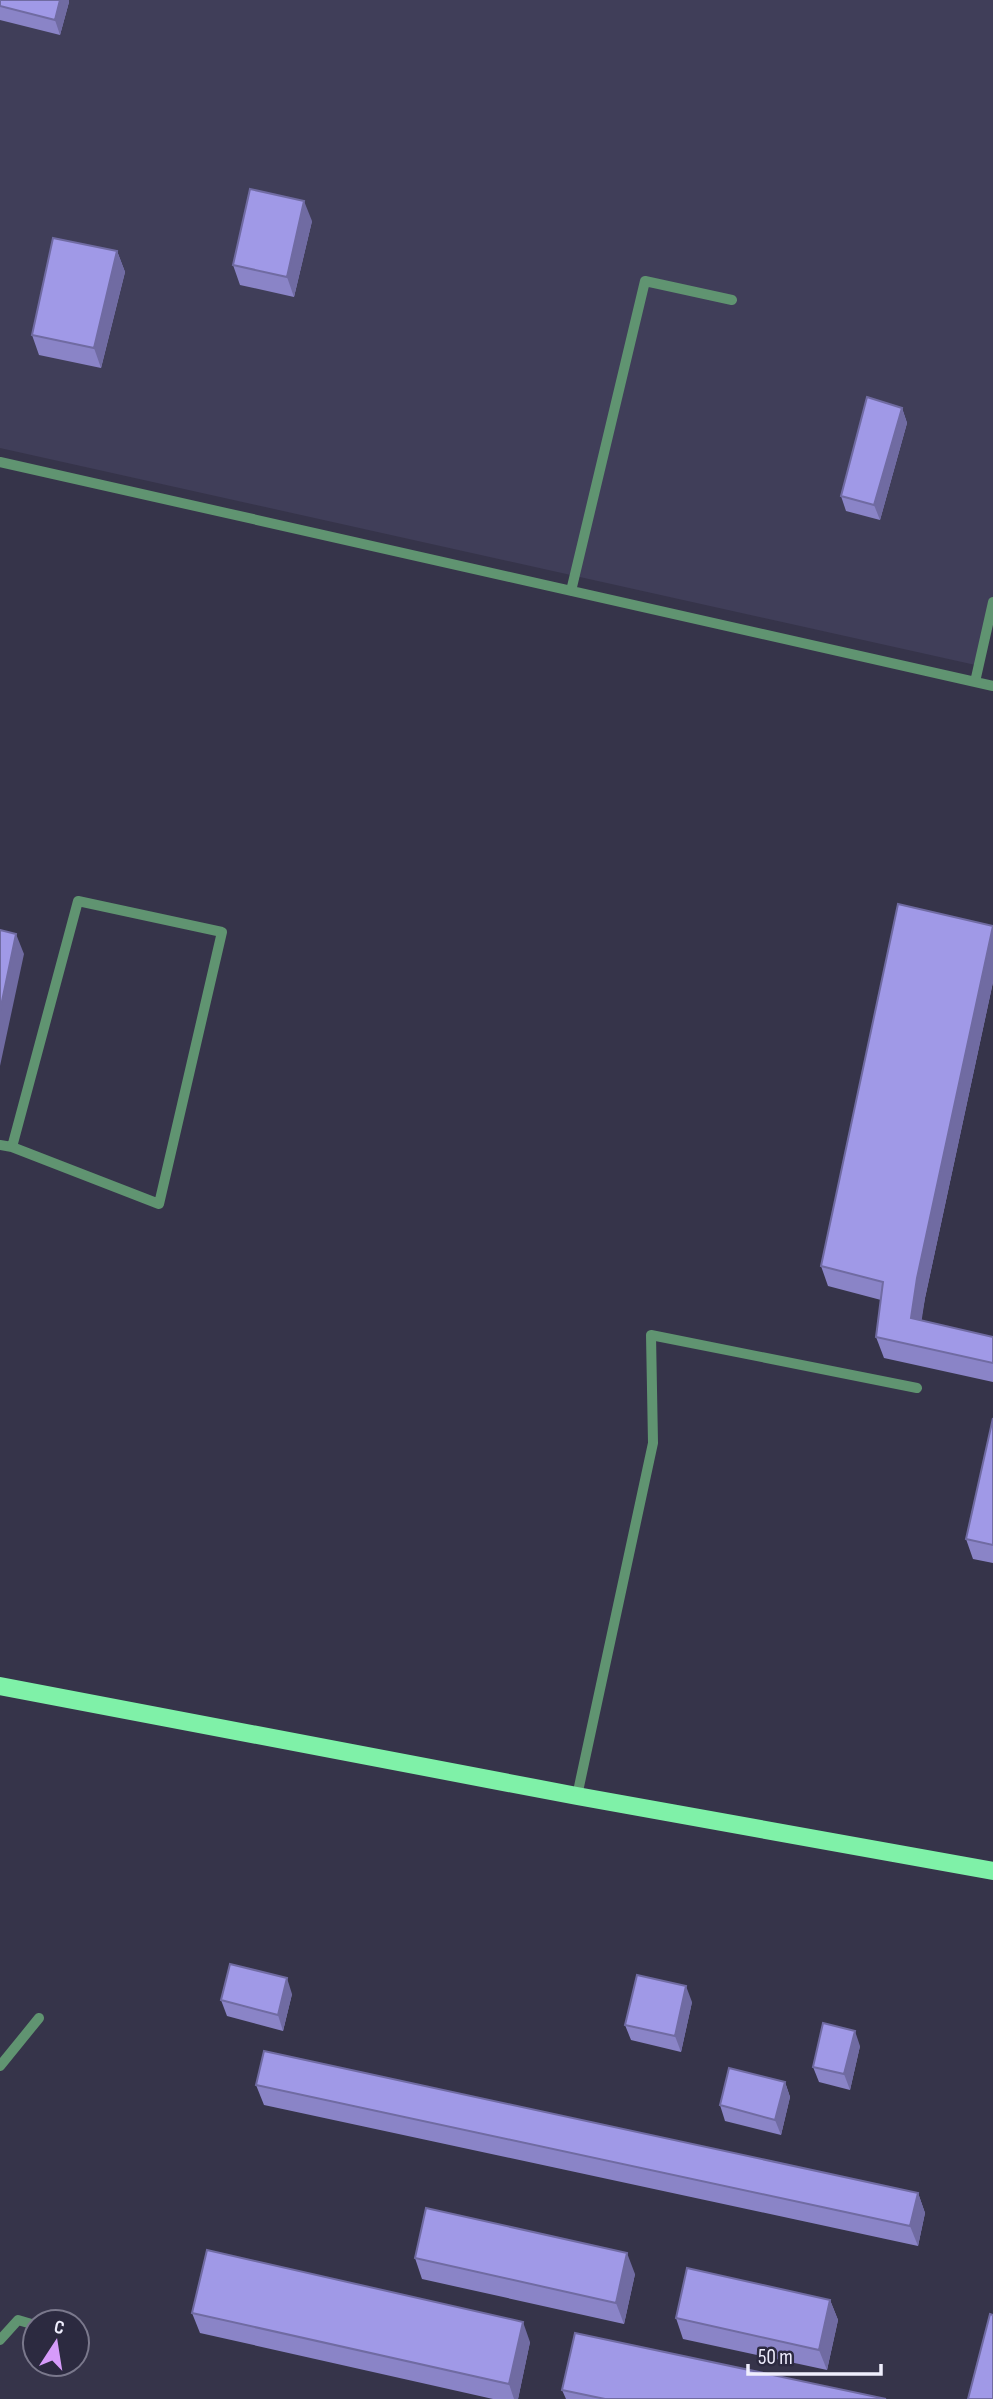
<svg xmlns="http://www.w3.org/2000/svg" width="993" height="2399" font-family="'Sofia Sans Condensed',sans-serif">
<style>
.built{fill:#403e59}
.lines{fill:none;stroke-linecap:round;stroke-linejoin:round}
.lane{stroke:#609471;stroke-width:10}
.primary{stroke:#7ff1a8;stroke-width:18}
.wall{fill:#8a84c7}
.shaded-wall{fill:#706ba2}
.building{fill:#a099e7;stroke:#706ba2;stroke-width:2}
</style>
<rect width="100%" height="100%" fill="#36344a"/>
<path class="built" d="M0,0H993V625L986,624L980,666L0,448Z"/>
<g class="lines">
<path class="lane" d="M0,462L993,686
M571,591L645,281L732,300
M975,682L993,602
M0,1145L12,1147L159,1204L222,932L78,901L12,1147
M577,1796L653,1443L651,1335L917,1388
M0,2066L39,2018
M0,2340L18,2320L35,2325"/>
<path class="primary" d="M0,1686L577,1796L993,1871"/>
</g>
<path class="wall" d="M0,0L69,2L60,35L0,20Z
M312,221L294,297L240,285L233,265Z
M117,251L125,272L101,368L39,355L32,335Z
M902,408L907,423L880,520L846,511L841,496Z
M993,926V982L925,1298L921,1320L993,1337V1382L884,1358L876,1337L881,1300L828,1286L821,1266Z
M993,1418V1563L973,1559L966,1539Z
M292,1994L283,2031L227,2016L221,2000Z
M692,2002L681,2052L631,2040L625,2025Z
M860,2046L850,2090L819,2082L813,2067Z
M785,2082L790,2097L781,2135L725,2121L720,2105Z
M256,2085L918,2193L925,2213L918,2246L264,2105Z
M415,2258L635,2274L624,2324L422,2279Z
M830,2300L838,2320L827,2370L683,2339L676,2318Z
M192,2313L530,2342L518,2399H493L200,2333Z
M562,2390L886,2399H566Z"/>
<path class="shaded-wall" d="M60,0H69V2L60,35L55,20Z
M304,201L312,221L294,297L287,277Z
M117,251L125,272L101,368L94,348Z
M902,408L907,423L880,520L874,505Z
M993,927V982L925,1298L919,1338L911,1318L917,1278Z
M16,934L24,954L0,1066V1011Z
M287,1978L292,1994L283,2031L278,2015Z
M686,1986L692,2002L681,2052L675,2036Z
M855,2031L860,2046L850,2090L844,2074Z
M785,2082L790,2097L781,2135L775,2120Z
M918,2193L925,2213L918,2246L910,2226Z
M627,2253L635,2274L624,2324L616,2303Z
M830,2300L838,2320L827,2370L819,2350Z
M523,2322L530,2342L518,2399H514L509,2384Z"/>
<path class="building" d="M0,0H60L55,20L0,6Z
M250,189L304,201L287,277L233,265Z
M53,238L117,251L94,348L32,335Z
M867,397L902,408L874,505L841,496Z
M898,904L993,926L917,1278L911,1318L993,1337V1363L876,1337L883,1282L821,1266Z
M0,930L16,934L0,1011Z
M993,1418V1545L966,1539Z
M230,1964L287,1978L278,2015L221,2000Z
M637,1975L686,1986L675,2036L625,2025Z
M823,2023L855,2031L844,2074L813,2067Z
M264,2051L918,2193L910,2226L256,2085Z
M729,2068L785,2082L775,2120L720,2105Z
M426,2208L627,2253L616,2303L415,2258Z
M207,2250L523,2322L509,2384L192,2313Z
M687,2268L830,2300L819,2350L676,2318Z
M990,2314L993,2315V2399H968Z
M575,2333L886,2399H605L562,2390Z"/>
<g transform="translate(56 2343) rotate(12)"><circle r="33" fill="#2c2a40" stroke="#7a788c" stroke-width="2"/>
<path d="M0-5L12 26L0 18L-12 26Z" fill="#d69bfa"/>
<text y="-10" font-size="19" font-weight="bold" text-anchor="middle" fill="#efeefd">С</text>
</g>
<path d="M748 2364v10h133v-10" fill="none" stroke="#efeefd" stroke-width="3.5"/>
<text x="758" y="2364" font-size="21" fill="#efeefd" stroke="#2c2a40" stroke-width="5" paint-order="stroke">50 m</text>
</svg>
